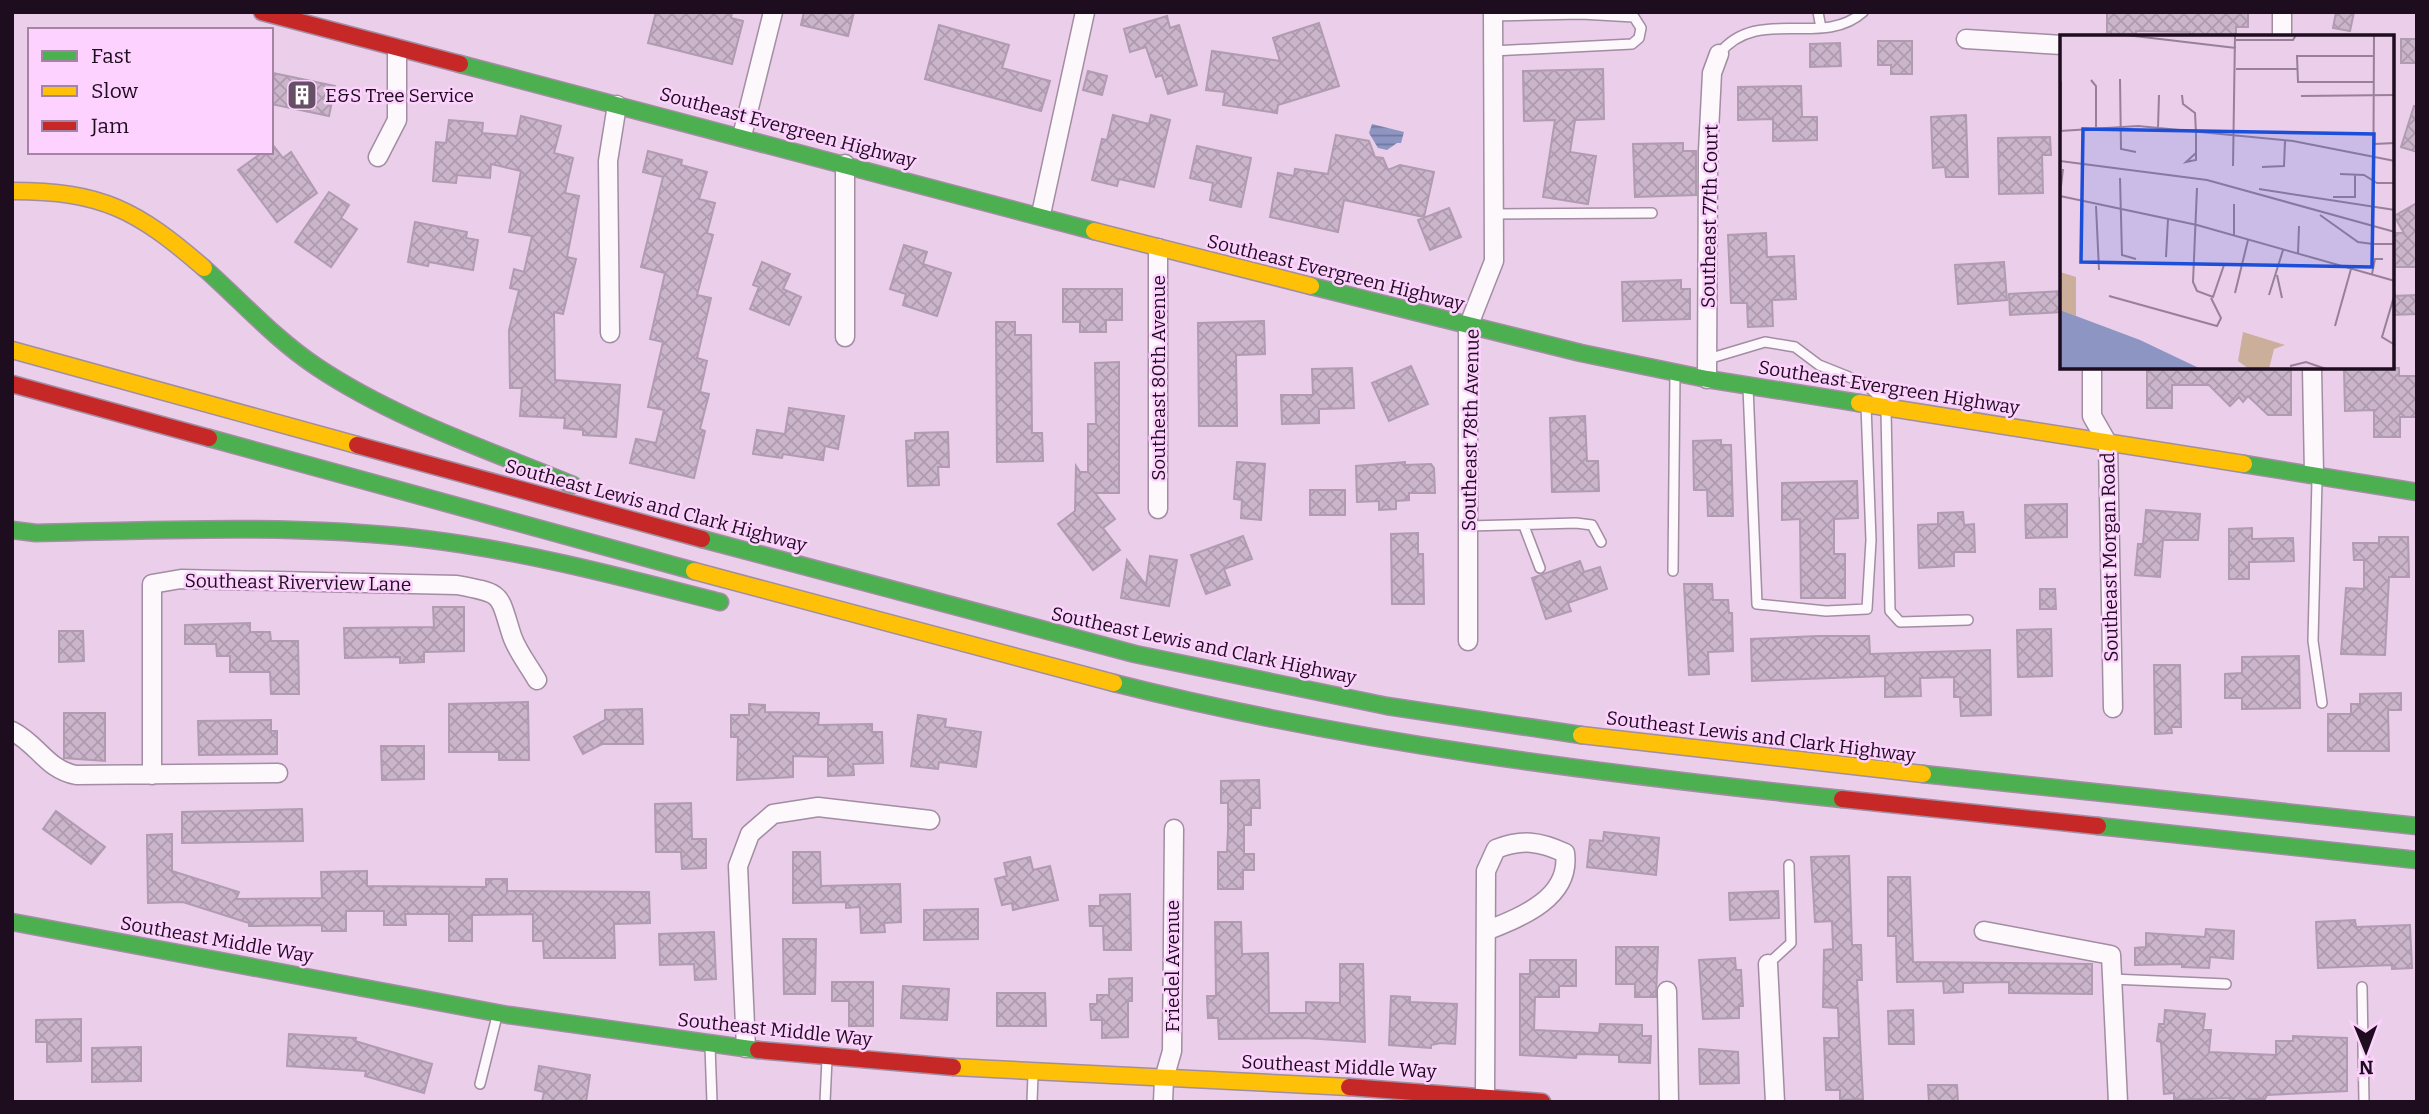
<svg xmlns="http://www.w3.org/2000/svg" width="2429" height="1114" font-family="Bitter,serif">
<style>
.water{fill:url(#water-rules)}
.building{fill:url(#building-cross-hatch);stroke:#b09bb1;stroke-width:2}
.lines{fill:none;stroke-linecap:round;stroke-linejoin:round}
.lane-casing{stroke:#a28da2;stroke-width:12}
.street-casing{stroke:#a28da2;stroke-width:21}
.fast-casing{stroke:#a28da2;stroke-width:19}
.slow-casing{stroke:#a28da2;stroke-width:19}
.jam-casing{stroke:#a28da2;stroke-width:19}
.lane{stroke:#fcf8fc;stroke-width:9}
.street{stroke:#fcf8fc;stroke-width:18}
.fast{stroke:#4caf50;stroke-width:16}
.slow{stroke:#ffc107;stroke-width:16}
.jam{stroke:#c62828;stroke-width:16}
.labels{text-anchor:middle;stroke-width:5;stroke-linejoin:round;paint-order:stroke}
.poi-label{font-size:19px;fill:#1e0c1f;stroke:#fdd2fe;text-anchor:start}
.street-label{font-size:19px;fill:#1e0c1f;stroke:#fdd2fe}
.inset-road{fill:none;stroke:#988099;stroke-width:2}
.view{fill:#1d4ed8;fill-opacity:0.15;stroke:#1d4ed8;stroke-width:3.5}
.inset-edge{fill:none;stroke:#1e0c1f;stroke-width:3.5}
</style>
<defs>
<pattern id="water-rules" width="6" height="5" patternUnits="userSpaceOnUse" patternTransform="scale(1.75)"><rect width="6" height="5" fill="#8d95c2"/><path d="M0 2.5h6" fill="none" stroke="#73789d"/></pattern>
<pattern id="building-cross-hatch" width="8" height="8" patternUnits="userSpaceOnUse" patternTransform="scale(1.75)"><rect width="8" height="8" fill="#cbb5cb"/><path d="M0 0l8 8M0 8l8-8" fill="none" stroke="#ae9aae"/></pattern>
</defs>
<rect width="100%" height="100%" fill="#eaceea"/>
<path class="water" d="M1372,124L1404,132L1401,143H1397L1387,150L1378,148L1369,133Z"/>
<path class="building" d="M656,12H732L731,18L743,21L732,64L648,43Z
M804,12H854L848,36L801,25Z
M2107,12H2248V27H2236V36L2190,37V32L2136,31V37H2111V32H2107Z
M2336,12H2354L2350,31L2333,28Z
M1167,16L1170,28L1179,25L1197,85L1168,94L1162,75L1156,77L1146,47L1130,52L1124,29Z
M1319,23L1339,86L1278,105L1277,113L1223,105L1225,92L1206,90L1212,51L1280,61L1273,38Z
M939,25L1009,45L1002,68L1050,81L1041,111L925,79Z
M2401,39H2417V63H2401Z
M1878,41H1912V74H1891V65H1878Z
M1840,43L1841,66L1810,67V44Z
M1603,69L1604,119L1575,120L1570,152L1596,156L1588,204L1543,197L1555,120L1524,121L1523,71Z
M1088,71L1107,76L1102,95L1083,90Z
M273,73L335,86L329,116L271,104Z
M1801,86L1802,117H1817V140L1773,141V119L1738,120V87Z
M2414,106L2417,107V152L2401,147Z
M1113,115L1149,124L1151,115L1170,120L1154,187L1119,179L1117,186L1092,180L1102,139L1107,140Z
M1966,115L1968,177H1946L1945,167L1933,168L1931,117Z
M521,116L561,126L554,153L573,158L565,193L579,196L567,257L576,259L563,314L554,312L555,380L620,385L616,437L583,435V430L564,428L565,418L520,416L522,388H510L509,330L519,290L510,288L514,269L524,272L532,236L509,232L521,171L491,164L490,178L457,175L456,183L433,181L436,142L446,143L449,120L483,123L482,133L517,136Z
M1336,135L1369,141L1375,157L1383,158L1388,170L1400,165L1434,172L1424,217L1344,200L1338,232L1270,217L1278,173L1294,176L1295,169L1328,174Z
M2050,137L2051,155H2042L2043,193L1999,194L1998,138Z
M1683,143V151H1696V195L1635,197L1633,144Z
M273,145L283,158L291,152L317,193L277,222L238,170L263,152H271Z
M1197,146L1251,158L1241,207L1210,200L1213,183L1190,178Z
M648,151L682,160L681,165L707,172L699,199L715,203L707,233L713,235L697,295L711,298L697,358L707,361L700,392L709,394L700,429L705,431L694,478L630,463L636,439L656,443L664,410L648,407L663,342L650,339L665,273L641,267L663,177L643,172Z
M329,192L349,205L341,218L357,229L331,267L295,242Z
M2417,203V267H2392V233H2404L2394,216Z
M1449,208L1461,237L1430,250L1418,220Z
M415,222L467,232L466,238L478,240L473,270L429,262L428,266L408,262Z
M1766,233L1767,257L1794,256L1796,299L1772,300L1773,326L1748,327L1747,303H1731L1728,235Z
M904,245L927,252L923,264L951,273L937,316L903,305L906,294L890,289Z
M762,262L790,274L783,289L801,297L789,325L750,309L759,287L753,285Z
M2004,262L2007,300L1958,304L1955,265Z
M1681,280V289H1690V319L1623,321L1622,282Z
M1063,289H1122V320H1106V332H1080V322H1063Z
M2062,291V312L2010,315L2009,294Z
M2417,295V314L2392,315V296Z
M1264,321L1265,354L1236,355L1237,426H1199L1198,323Z
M996,322H1015V335H1031L1032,433H1042L1043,461L997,462Z
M1119,362V493H1095L1115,519L1103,528L1120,550L1093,570L1058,524L1075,511L1076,466L1080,472H1088V424H1096L1095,363Z
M1411,366L1428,404L1389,421L1372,383Z
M1352,368L1354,408L1319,409V423L1282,424L1281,395H1313L1312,369Z
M2147,368H2291V415H2268L2248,396L2243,402L2239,397L2230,406L2209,385H2172V408H2147Z
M2344,368H2399V376H2417V417H2400V437H2374V410L2345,411Z
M789,408L844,416L838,449L825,446L823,460L783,454L782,458L753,454L757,430L785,434Z
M1585,416L1587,461H1598L1599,491L1552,492L1550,418Z
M948,432L949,467H938L939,485L908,486L906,441L915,440V433Z
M1721,440V445H1731L1733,516H1708L1707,490H1694L1693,441Z
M1237,462L1265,464L1261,520L1241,518L1242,500L1234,499Z
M1405,462V465L1431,464L1434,468L1435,493H1409V500L1396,501V509L1379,510V501L1357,502L1356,466Z
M1857,481L1858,518L1834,519V554H1845V598H1801L1800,519L1782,520V483Z
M1310,490H1345V515H1310Z
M2067,504V537L2026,538L2025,505Z
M2146,510L2200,514L2198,540H2163L2160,577L2135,575L2138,544H2143Z
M1963,512L1964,525L1974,524L1975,552H1954V566L1919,568L1918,525L1938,524V513Z
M2252,528V539L2293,538L2294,561L2249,562V579H2229V529Z
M1418,533V554H1423L1424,604H1392L1391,534Z
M1243,536L1252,559L1224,569L1230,585L1206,594L1191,555Z
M2379,537H2408L2409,577H2389L2385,655L2341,654L2346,588L2364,589V560H2354L2353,543H2379Z
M1150,556L1177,560L1169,606L1121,598L1127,560L1146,585Z
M1580,561L1584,572L1600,567L1607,589L1568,603L1571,611L1546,619L1532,578Z
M1684,584H1712L1713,600H1728L1729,613H1732L1733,651L1708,652L1709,674L1689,675Z
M2040,589H2055L2056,609H2040Z
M433,607H464V651L424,652V662L400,663V657L345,658L344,628L434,627Z
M250,623V632H270L271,641H298L299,694H271L270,672H230V656H217L216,644H185V625Z
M2051,629L2052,676L2018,677L2017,630Z
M59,631H83L84,661L59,662Z
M1819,636H1869L1870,654L1990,650L1991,715L1961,716L1960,697H1954V677L1920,678L1921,696L1885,697V676L1752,681L1751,639Z
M2299,656L2300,708L2242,709V698H2225V674L2242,673V657Z
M2154,665H2180L2181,727H2171L2172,733L2155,734Z
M2401,693V710H2388L2389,751H2328V714H2351V704H2360V694Z
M528,702L529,760H499V752H449V704Z
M749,704L765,705V712L819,713L818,725L872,724V732H882L883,763L853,764L854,775L828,776V757L793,756V777L737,780L738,737H731V715H749Z
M642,709L643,744H602L583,754L574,737L605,720V710Z
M64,713H105V761L64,758Z
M918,715L946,719L945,727L981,732L976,767L939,762L938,769L911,766Z
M271,720V731H277V754L199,755L198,721Z
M381,746H424V779L382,780Z
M1259,780L1260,808H1251V825H1244V854H1254V870H1243V889H1218V852H1227L1228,831V803H1221V781Z
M691,803L692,839H706V868L682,869L681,852H656L655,804Z
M302,809L303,841L182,843V812Z
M56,811L105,847L91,864L43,829Z
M1604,832L1659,838L1656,875L1587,867L1590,840L1603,841Z
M172,834V871L239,892L236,899L322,898L321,872L367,871V886L486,887V879H507V891L649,892L650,923L614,924L615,958H544L543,941H533V914L472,915V941H449V914H405L406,925H384V911H346V931H322V925L249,926V923L183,902L148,903L147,835Z
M793,852H820L821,886L900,884L901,922L884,923L885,932L861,933L860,907L846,908V902L793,903Z
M1849,856L1852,945H1861L1862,980H1857L1863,1099L1840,1100V1090H1826L1824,1038H1839L1838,1008L1823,1007L1824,950L1833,949L1832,921L1815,922L1811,857Z
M1030,857L1033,870L1050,866L1058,900L1013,910L1012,903L1002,905L995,879L1007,876L1004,863Z
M1888,877H1910L1913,962L2092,964V994L2009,993V982L1963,983V992L1944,993L1943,981L1897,982L1896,936H1888Z
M1778,891L1779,918L1730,920L1729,893Z
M1130,894L1131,950H1104L1103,926H1090L1089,906H1100V895Z
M978,909V939L924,940V910Z
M2355,920L2356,927L2410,925L2412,968L2392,969V965L2318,968L2316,922Z
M1215,922H1241L1242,954L1268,953L1269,1013H1306V1002L1340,1003V964H1363L1365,1042L1305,1038L1219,1039L1218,1018H1208L1207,996H1216Z
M2206,929L2234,931L2233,959L2210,957L2209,968L2182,967V964L2135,965V948L2146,947V933L2205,937Z
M714,932L716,979L695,980L694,964L660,965L659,934Z
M783,939H816L815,994H784Z
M1616,947H1658L1656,997H1635V984H1616Z
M1735,958L1736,970H1741L1743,1006H1739V1018L1703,1019L1699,960Z
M1530,960H1576V986H1559V997H1535L1534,1030L1599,1033L1600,1024L1642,1025V1036H1651L1650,1063L1619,1062V1055L1577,1054L1576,1058L1520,1055V974H1530Z
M1132,978V1001H1128V1037L1102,1038V1020H1091L1090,1004H1097V995H1109V979Z
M832,982H873V1026H849V1001H832Z
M903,986L949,989L947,1020L901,1018Z
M997,993H1045L1046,1026H997Z
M1391,996L1410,997V1002L1457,1004L1455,1044L1441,1043L1431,1045V1048L1389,1045Z
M1913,1010L1914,1044H1889L1888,1011Z
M2165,1010L2205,1014L2203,1030H2211L2209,1052L2276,1055V1041H2293V1036L2347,1038V1091L2267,1095L2265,1099H2248V1102H2230V1098L2174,1100V1093L2164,1094L2161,1042L2157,1041L2159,1024H2164Z
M81,1019V1061L47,1062V1042H36V1020Z
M289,1034L356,1038L355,1041L432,1064L424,1093L365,1076L366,1071L287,1066Z
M141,1047V1081L92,1082V1048Z
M1699,1049L1738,1052L1739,1083L1700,1084Z
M539,1066L590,1075L586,1102H542L544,1092L535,1090Z
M1928,1085H1957L1958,1102H1929Z"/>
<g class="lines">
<g class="lane-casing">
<path id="lane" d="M1818,12L1821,28
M1493,16L1581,14L1634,17L1641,28L1639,38L1632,44L1493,51
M1719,54C1757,5 1822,49 1863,12
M1494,214L1652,213
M1708,359L1765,342L1795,347L1819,365L1864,383L1883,400
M1748,387L1757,604L1826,611L1867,609L1871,540L1866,405
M1886,410L1890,611L1900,622L1968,620
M2317,480L2313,641L2322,703
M1468,526L1576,523L1592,525L1601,542
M1524,526L1540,568
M1673,571L1675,374
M1768,964L1791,943L1789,865
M2112,979L2226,984
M2362,987L2364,1102
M710,1046L712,1102
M480,1084L497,1016
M825,1102L827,1059
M1032,1102L1033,1075"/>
</g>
<g class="street-casing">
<path id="street" d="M2282,12V37
M1966,39L2062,45
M742,136L773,12
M378,157L397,120V49
M1041,214L1085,12
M1158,248V509
M610,333L608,161L617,105
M845,337V164
M2092,368V416L2108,444L2113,708
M2312,368L2314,474
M1707,379L1708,151L1712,73L1719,54
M1468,641V327L1494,261L1493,12
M12,731C38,744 47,770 76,775L278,773
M152,775V584L181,579L457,585C505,594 498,593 512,636C517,651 529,666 537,680
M1486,931C1521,917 1571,898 1565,853C1539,841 1522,839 1496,849L1486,871L1485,1095L1487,1102
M1984,931L2111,955L2118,1102
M1768,964L1775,1102
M1667,991L1669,1102
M746,1048L738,866L750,834L773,814L818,807L930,820
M1163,1102L1164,1079L1172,1051L1174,829"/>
</g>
<g class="fast-casing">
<path id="fast" d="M460,64L1094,231
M204,268C241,301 275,339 317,367C395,419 486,449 573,485
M1311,286L1581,353L1707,379L1859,403
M209,438L694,571
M2244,464L2417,492
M12,530L36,533C165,530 295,524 424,539C524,551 622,577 720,602
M702,539L1135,654L1387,706L1581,735
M1114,683C1352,743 1597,773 1842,799
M1923,774L2417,826
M2098,826L2417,860
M12,922L508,1015L758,1050"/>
</g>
<g class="slow-casing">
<path id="slow" d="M12,191C102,191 137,210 204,268
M1094,231L1311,286
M12,350L357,445
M1859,403L2244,464
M694,571L1114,683
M1581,735L1923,774
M953,1067L1349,1087"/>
</g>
<g class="jam-casing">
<path id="jam" d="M262,12L460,64
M12,384L209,438
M357,445L702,539
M1842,799L2098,826
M758,1050L953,1067
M1349,1087L1542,1102"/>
</g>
<use href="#lane" class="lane"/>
<use href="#street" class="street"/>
<use href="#fast" class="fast"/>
<use href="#slow" class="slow"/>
<use href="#jam" class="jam"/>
</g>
<defs>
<g id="building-square" transform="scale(1.575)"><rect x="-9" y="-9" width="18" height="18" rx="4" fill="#655066" stroke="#fdd2fe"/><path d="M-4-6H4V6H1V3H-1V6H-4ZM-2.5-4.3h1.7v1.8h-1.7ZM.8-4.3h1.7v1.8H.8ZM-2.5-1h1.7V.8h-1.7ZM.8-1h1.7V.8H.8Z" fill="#fff"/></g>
</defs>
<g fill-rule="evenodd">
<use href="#building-square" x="302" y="95"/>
</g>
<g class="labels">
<g class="poi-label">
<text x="325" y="102">E&amp;S Tree Service</text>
</g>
<g class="street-label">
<text transform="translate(788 127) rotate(15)" y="7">Southeast Evergreen Highway</text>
<text transform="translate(1709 216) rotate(-89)" y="7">Southeast 77th Court</text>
<text transform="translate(1336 272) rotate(14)" y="7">Southeast Evergreen Highway</text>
<text transform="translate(1158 378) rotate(-90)" y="7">Southeast 80th Avenue</text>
<text transform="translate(1889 387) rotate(9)" y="7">Southeast Evergreen Highway</text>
<text transform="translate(1470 430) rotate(-89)" y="7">Southeast 78th Avenue</text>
<text transform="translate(656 505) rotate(15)" y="7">Southeast Lewis and Clark Highway</text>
<text transform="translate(2109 557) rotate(-91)" y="7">Southeast Morgan Road</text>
<text transform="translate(298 582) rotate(1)" y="7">Southeast Riverview Lane</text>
<text transform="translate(1204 645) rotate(12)" y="7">Southeast Lewis and Clark Highway</text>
<text transform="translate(1761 736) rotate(7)" y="7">Southeast Lewis and Clark Highway</text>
<text transform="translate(217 939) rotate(10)" y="7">Southeast Middle Way</text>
<text transform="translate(1172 966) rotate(-90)" y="7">Friedel Avenue</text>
<text transform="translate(775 1029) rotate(6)" y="7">Southeast Middle Way</text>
<text transform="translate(1339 1066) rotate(3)" y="7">Southeast Middle Way</text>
</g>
</g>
<g transform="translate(2060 35)">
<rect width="334" height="334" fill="#eaceea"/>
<path d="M0,237L16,242V281L0,275ZM183,297L225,310L214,314L209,334H189L178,326Z" fill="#cbaf9b"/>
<path d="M0,275L80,305L141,334H0Z" fill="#8d95c2"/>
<path class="inset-road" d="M66,0L176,13M314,0L313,209H335M176,5H233L236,0M314,21H237L238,47H314M176,34H237M60,44L61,114L76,117M31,45L36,51V92M122,60L123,69L135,78L136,98V125L126,127L136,118M241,61L335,60M98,93L99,60M1,95V46M0,96L78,91L233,106L335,126M314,109L335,108M0,126L147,145L335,197M173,131L175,0M202,132L224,131L225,106M280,139L304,140L317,148H335M60,143L62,220L76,224M137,153L133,247L137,256L153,262L164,230M199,154L335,175M0,160L3,134M0,161L137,190L335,246M273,162H295V139M36,171L39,235M260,180L298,207L313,209M174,200V169M238,218L239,191M106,222L108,184M312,239L315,224H323M217,240L222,263M175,258L188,205M335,258L322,302L335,310M209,260L223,215M49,261L157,291L161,283L151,263M275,291L291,234M230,331L246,327L266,334"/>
<path class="view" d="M23,94L314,99L312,232L21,227Z"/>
<rect width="334" height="334" class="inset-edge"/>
</g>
<rect width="2429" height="1114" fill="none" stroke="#1e0c1f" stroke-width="28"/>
<rect x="28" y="28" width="245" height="126" fill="#fdd2fe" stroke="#a483a5" stroke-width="2"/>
<rect x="42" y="51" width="35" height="10" fill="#4caf50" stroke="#a483a5" stroke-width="2"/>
<text x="91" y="63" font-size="21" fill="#1e0c1f">Fast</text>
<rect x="42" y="86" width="35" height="10" fill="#ffc107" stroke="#a483a5" stroke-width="2"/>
<text x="91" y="98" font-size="21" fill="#1e0c1f">Slow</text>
<rect x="42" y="121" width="35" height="10" fill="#c62828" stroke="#a483a5" stroke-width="2"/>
<text x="91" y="133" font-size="21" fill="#1e0c1f">Jam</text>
<g transform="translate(2366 1051) rotate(179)" stroke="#fdd2fe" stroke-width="5" paint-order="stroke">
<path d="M0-5L12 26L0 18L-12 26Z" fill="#1e0c1f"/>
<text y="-10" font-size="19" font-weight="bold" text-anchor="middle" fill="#1e0c1f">N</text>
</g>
</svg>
